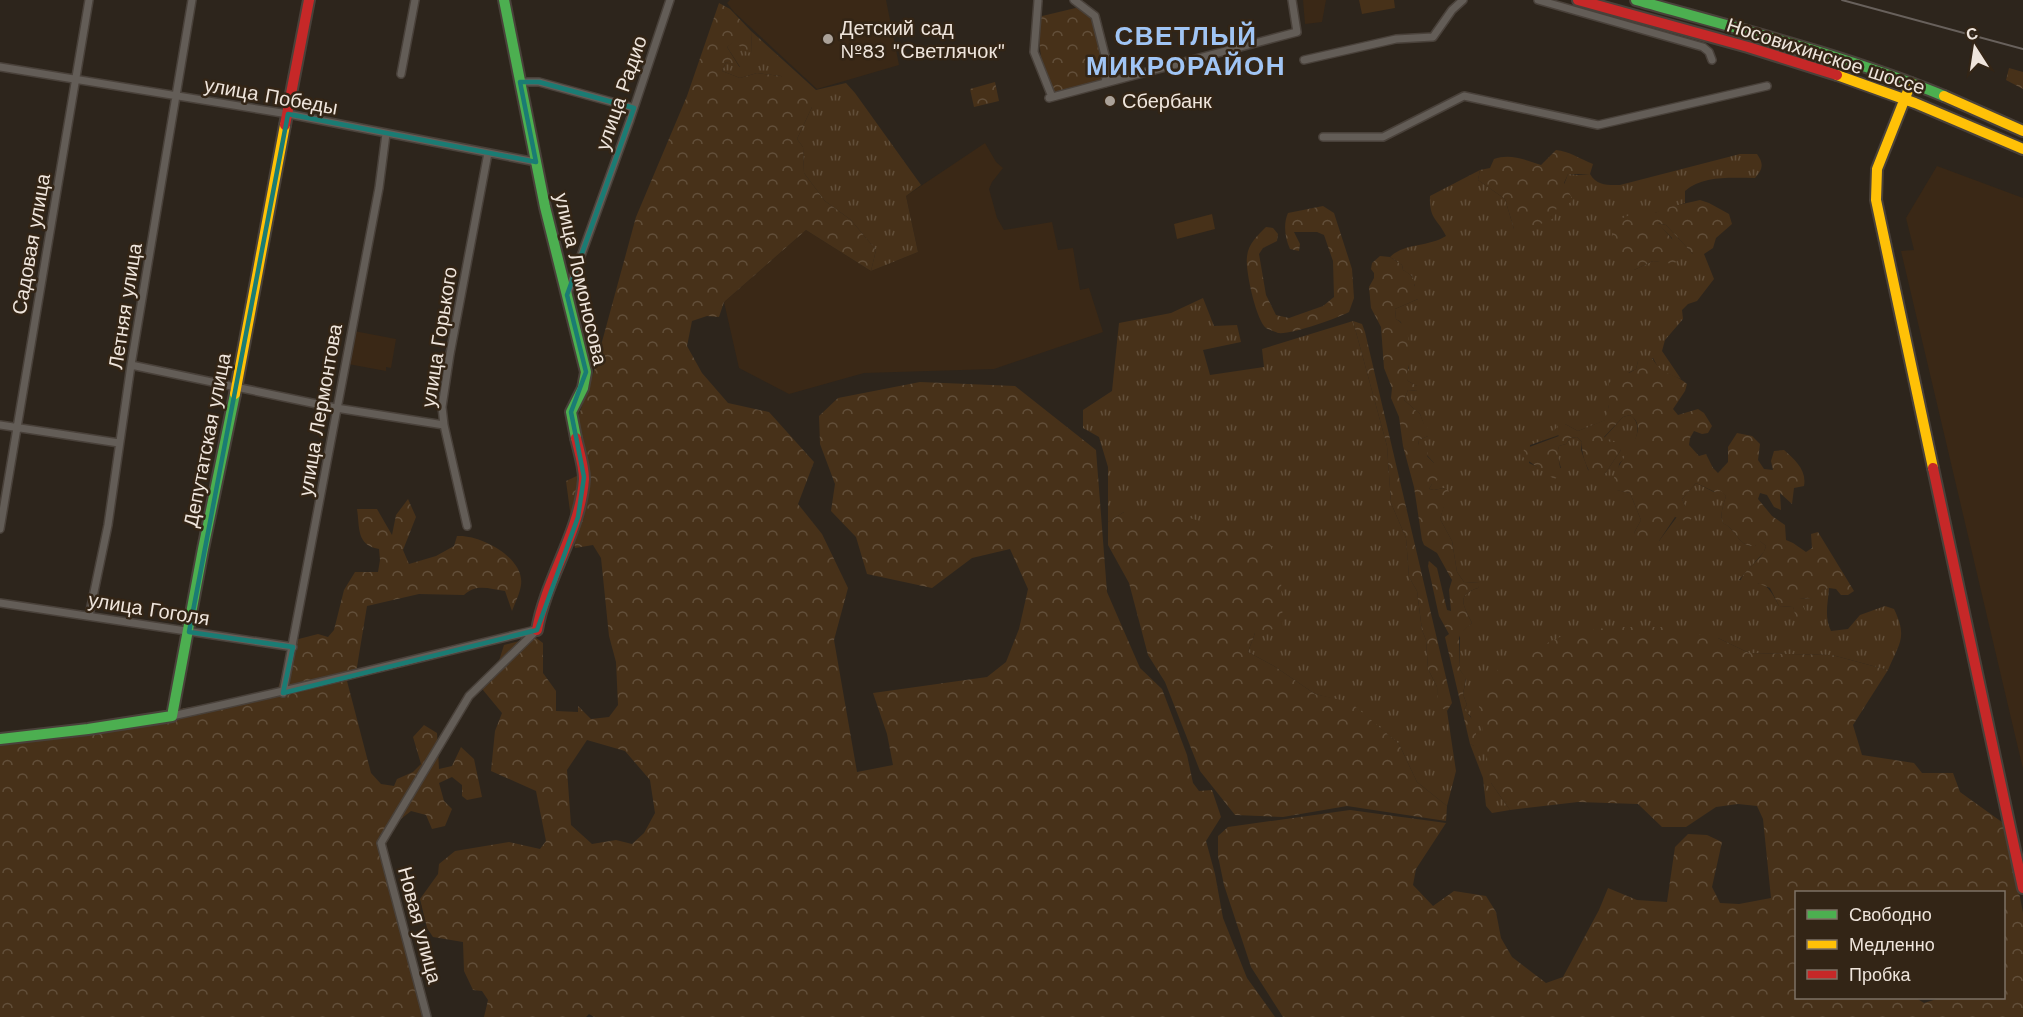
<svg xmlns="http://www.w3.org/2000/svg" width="2023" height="1017" font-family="'Work Sans',sans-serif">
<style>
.built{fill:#3a2816}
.grass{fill:url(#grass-tufts)}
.forest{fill:url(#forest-crowns);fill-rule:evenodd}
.pitch{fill:#473119}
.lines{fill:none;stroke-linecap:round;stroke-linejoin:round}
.street-casing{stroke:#49413a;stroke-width:10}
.fast-casing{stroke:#49413a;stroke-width:14}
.slow-casing{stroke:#49413a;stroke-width:14}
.jam-casing{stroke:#49413a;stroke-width:14}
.street{stroke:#635d57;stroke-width:7}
.fast{stroke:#4caf50;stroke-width:10}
.slow{stroke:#ffc107;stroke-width:10}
.jam{stroke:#c62828;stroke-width:10}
.rail{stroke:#68615c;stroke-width:2}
.marked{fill:none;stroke:#1a7c74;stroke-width:4.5;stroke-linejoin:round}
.poi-dot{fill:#aba299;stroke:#332516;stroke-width:2}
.labels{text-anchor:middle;stroke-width:5;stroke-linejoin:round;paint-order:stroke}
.poi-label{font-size:20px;fill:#efe5dc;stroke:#332516;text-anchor:start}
.street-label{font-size:20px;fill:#efe5dc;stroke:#332516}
.district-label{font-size:26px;font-weight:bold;letter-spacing:1.5px;fill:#a0c5f5;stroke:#332516}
</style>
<defs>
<pattern id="grass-tufts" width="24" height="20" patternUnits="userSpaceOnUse" patternTransform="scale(1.5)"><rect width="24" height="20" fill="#473119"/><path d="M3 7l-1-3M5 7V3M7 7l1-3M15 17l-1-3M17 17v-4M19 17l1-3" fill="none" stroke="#624f3a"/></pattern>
<pattern id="forest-crowns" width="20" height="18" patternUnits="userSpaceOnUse" patternTransform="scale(1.5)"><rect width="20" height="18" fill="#473119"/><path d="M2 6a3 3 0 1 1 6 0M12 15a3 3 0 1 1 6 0" fill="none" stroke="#624f3a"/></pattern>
</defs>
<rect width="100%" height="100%" fill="#2d251c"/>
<path class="built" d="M730,0H886L899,65L817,89L734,12L727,3Z
M1303,0H1326L1322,22L1305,24Z
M985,143L996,162L1003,168L992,182L989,189L997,218L1004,230L1052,222L1058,250L1073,248L1080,290L1089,288L1103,332L994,369L864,373L789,394L739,368L724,302L806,230L871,271L918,252L906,196Z
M1937,166L2023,198V769L1901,251L1914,250L1906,218Z
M354,331L396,339L391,368L386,367V371L348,364Z"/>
<path class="grass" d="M751,31L816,90L846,83L855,93L921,185L906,196L918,252L871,271L876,250L851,220L825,201L804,173L803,147L797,139L812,107L781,76L757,73L740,78L722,71L726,62L740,67L727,47L735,40L752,53Z
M1740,154H1757C1764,164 1763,169 1755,178C1732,178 1703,175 1685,191V203L1655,213H1634V270L1653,261L1674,263L1672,238L1657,223L1666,225L1693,254H1704L1714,279L1697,301L1688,304L1682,310L1683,319L1665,340L1662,351L1681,379L1660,371L1653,358L1638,361L1636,369L1609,383V405L1606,420L1578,431L1565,424L1559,435L1530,445L1529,463L1542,469L1561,468L1557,454L1559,446L1566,444L1570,438L1577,437L1582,442L1581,450L1588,470L1604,475L1621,450L1604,438L1623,417L1630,415C1647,426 1631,453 1619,464L1617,490L1630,493L1641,520L1634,533L1659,541L1685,506L1682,499L1696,483L1714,492L1721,490L1726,496C1724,503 1720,514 1722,520C1724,526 1725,523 1729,527C1738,535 1741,547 1755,546L1759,540L1766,546L1764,552L1739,580C1765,584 1767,582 1779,606L1793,607L1798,621V599L1812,598L1822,590L1829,588C1828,603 1824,617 1831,631L1848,629L1860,615L1885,606L1894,609C1908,638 1899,643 1888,670L1832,655L1749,653L1718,638L1491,783L1510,810L1492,813L1486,806L1483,778L1470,744L1474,746L1471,717L1464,709L1467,705L1463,694L1466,679L1460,670V633L1472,623C1464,606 1455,595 1478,588L1480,583L1464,582L1457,572L1452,541L1440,519L1448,491L1444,488L1434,490L1429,489L1432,484L1434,463L1418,445L1419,440L1428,436L1420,414L1404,400L1408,390L1417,391V386L1408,381L1405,376L1409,368L1401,322L1396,319L1395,309L1418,299L1412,276L1403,270L1402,265L1390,257C1404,243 1429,247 1446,236C1438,219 1429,220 1430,196L1480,170L1478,180L1505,199L1514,229L1559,198L1568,174L1578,175L1590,174C1597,186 1607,185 1620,185Z
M1203,298L1214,326L1237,325L1241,342L1203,350L1210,375L1264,367L1262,349L1353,321L1387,446L1391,503L1406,538L1409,577L1417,591L1422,630L1426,640L1428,669L1437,687L1439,705L1447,711L1456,771L1447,806L1417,782L1399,744L1350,703L1315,694L1274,666L1248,652L1255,633L1124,512L1108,522V467L1099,437L1083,428V410L1112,391L1119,323L1171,313Z"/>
<path class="forest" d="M719,3L730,9L751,31L752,53L744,51L735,41L727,47L740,68L726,62L722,71L740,78L757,73L781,76L813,92L812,107L797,139L803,147L804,173L825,201L851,220L876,250L871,271L806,230L724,302L719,317L707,316L692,321L687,346L702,373L728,403L769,412L814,462L798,504L822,534L848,588L834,640L857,772L893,765L887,734L873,693L987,677L1006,662L1019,629L1028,589L1010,549L972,558L932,588L867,574L856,537L831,511L835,484L820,444L819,416L838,398L920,382L1015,386L1096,450L1107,592L1140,668L1162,689L1187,755L1193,783L1199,791L1212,790L1221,817L1206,841L1215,874L1223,918L1247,978L1275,1017H594L589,1014L586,1017H484L488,1000L482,991L473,990L464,971L463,942L433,937L427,928L420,899L438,874L439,864L455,851L509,842L540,849L546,841L536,791L491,771L495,731L502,713L483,690V680L498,664L504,645L535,637L543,643V673L556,691V711L578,712V706L591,719L609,717L618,705L616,662L609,636L601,558L593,545L575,548L566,481L579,475L572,435L594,371L636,217L687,96ZM587,740L625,751L650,780L655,813L644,833L632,844L616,840L592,844L571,825L567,770Z
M1084,6L1095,19L1106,66L1102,81L1055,94C1040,70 1039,45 1038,17Z
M2009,68L2023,72V89L2006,80Z
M995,82L999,101L974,107L970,89Z
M1556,150C1569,151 1580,159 1593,164L1590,174H1568L1564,183L1573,200L1566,206L1559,199L1554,218L1525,231L1514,229L1505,199L1478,180L1480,170L1490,168L1494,159C1510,153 1526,160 1541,165Z
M1700,200L1709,203L1729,214L1732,224L1716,238L1713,248L1704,254H1693L1666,225L1658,223L1679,247L1681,256L1674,264L1653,261L1634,270L1623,272L1612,233L1614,222L1634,213H1655L1665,208Z
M1323,206L1334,213L1352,269L1354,298L1349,312C1338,318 1290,335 1278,333C1275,332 1268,329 1266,328C1256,320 1245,270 1247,257C1248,244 1257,236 1266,227L1273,228L1278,234L1277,241L1263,248L1259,254L1266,295L1276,315L1289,318L1323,306L1334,297L1333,261L1324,235L1317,232H1294L1300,244L1299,251L1290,249C1285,238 1283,224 1288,213Z
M1380,256L1390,257L1402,265L1403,270C1410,274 1415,277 1414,285L1420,294L1418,299L1395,309L1396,319C1413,328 1412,361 1406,376L1408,381L1417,386L1418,391L1408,390L1404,400L1420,414L1424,424L1431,432L1428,436L1419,440L1418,445L1429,446L1427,456L1434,463L1440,478L1432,484L1429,489L1434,490L1444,488L1449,491L1440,519L1452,541L1457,572L1464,582L1481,583L1478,588C1455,595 1464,606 1472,623L1461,633L1459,638L1460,670L1466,678L1463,694L1467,705L1464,709C1477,724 1478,728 1474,746L1470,744L1445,637L1449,634L1439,616L1428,566L1429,561L1437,568L1447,610L1451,611L1449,590L1452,580L1437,553L1424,545L1422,540L1414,487L1403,446L1399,417L1391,398L1392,388L1384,368L1381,327L1371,308L1369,287L1374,278V273L1371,269L1372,263Z
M1353,321L1362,324L1365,332L1452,703L1447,711L1438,706L1437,687L1428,669L1426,640L1422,630L1417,591L1409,577L1406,538L1391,503L1387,446Z
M1644,357L1652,358C1664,378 1672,371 1687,384L1685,391L1673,409L1678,415L1698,409L1704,413L1712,426L1708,433L1702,434L1694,431L1690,438L1689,445L1699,456L1706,454L1713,468L1718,473L1728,462V447L1737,433L1752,436L1760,444L1758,460L1764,469L1773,470L1771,461L1774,451L1784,450C1795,460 1807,470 1804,486L1794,488L1792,504L1780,493L1781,510L1774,507L1767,495L1760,493L1758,499L1772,516L1785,525L1786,540L1793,543L1806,552L1812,548L1811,534L1818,532L1854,591L1848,595H1841L1836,589L1829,588L1823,590L1816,603L1812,598L1799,599L1806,612L1805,620L1797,621L1793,607L1779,606L1770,588L1757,583L1753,589L1745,590L1739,587C1740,570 1762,562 1766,546L1760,541L1755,546C1741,547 1738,535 1729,527C1724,523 1724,526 1722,520C1720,513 1724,503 1726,496L1721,491L1715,492L1696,483L1682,499L1685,506L1692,510L1693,517L1688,522L1675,517L1659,541C1647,542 1641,543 1634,533L1641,520L1630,493L1616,490L1611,485C1614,479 1616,472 1619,466C1626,452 1650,428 1630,415L1623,417L1604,437L1610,442H1618L1621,450L1604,475L1603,483L1596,482C1588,471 1581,456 1582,442L1577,437L1570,438L1566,444L1559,446C1556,457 1561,465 1561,476L1554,479L1523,457L1524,449L1559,436L1554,431L1558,425L1565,424L1578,431L1605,420L1609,405V383L1622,373H1629L1636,369L1638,361Z
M408,499L416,517L403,550L409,564L436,556L454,546L457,536C479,534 525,557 521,585C520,593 515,603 512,611L505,591C489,589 477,583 464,595L419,594L367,606L356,673L347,681L371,773L381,784L394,786L397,779L413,772L421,764L413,737L424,725L437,733L439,769L452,766L461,747L474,759L482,797L467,800L462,796V785L452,777L439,783L444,801L452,809L445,826L432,829L426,815L411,811L379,836V846L401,919L423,1017H0V737L55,732L277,691L290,652L291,641L318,634L328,637L334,630L344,590L355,572H378L380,560L379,549C356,545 360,528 357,509H377L392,535L396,515Z
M1161,509L1270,543L1281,581L1283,627L1255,633L1248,652L1274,666L1315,694L1350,702L1399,744L1417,782L1447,806L1446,821L1347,806L1283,817L1235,815L1200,771L1165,682L1148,655L1129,583L1108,545V522L1124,512Z
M1610,627H1664L1718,638L1749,653L1832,655L1888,670L1853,725L1862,755L1914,763L1922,773H1953L1960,792L2006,825L2023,913V1017H1283L1251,967L1224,885L1218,856V836L1228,827L1350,810L1446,823L1416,869L1413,885L1433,906L1454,891L1486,896L1496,912L1501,938L1512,957L1546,983L1563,977L1599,910L1608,888L1637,900L1667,902L1675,847L1688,834L1707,835L1722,842L1712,887L1720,903L1739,904L1771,898L1763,819L1757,806L1738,804L1716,807L1686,827H1662L1638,804L1578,802L1510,810L1491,783L1477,694L1502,665L1564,635ZM1796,892H2004V998H1940L1924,1003L1916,998H1796Z"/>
<path class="pitch" d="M1359,0H1394L1395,8L1362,14Z
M1212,214L1215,229L1177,239L1174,224Z"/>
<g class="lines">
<g class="street-casing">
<path id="street" d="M1074,0L1095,16L1108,67L1105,83
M1538,0L1703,47L1709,52L1712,60
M1038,1L1034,52L1052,97
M1304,60L1396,39L1433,37L1452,10L1463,0
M0,67L288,114L536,162
M401,74L415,0
M520,82H539L634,108
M1049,98L1297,32L1292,0
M1323,137H1383L1464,96L1598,125L1767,86
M568,292L630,120L670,0
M131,365L336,408L444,425
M0,425L119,443
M467,526L444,425L442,407L450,354L488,153
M0,529L89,0
M0,603L293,647
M89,616L108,525L131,365L192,0
M283,693L379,188L386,134
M172,716C294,690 414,659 535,630
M427,1017L381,843L469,696L537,630"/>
</g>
<g class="fast-casing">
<path id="fast" d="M504,0L545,207L586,372L583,388L571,412L576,438
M1636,0C1739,29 1844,55 1944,96
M0,739L88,729L172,716L203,549L235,394"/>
</g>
<g class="slow-casing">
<path id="slow" d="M1837,75L1915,103L2023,149
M1911,83L1877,169L1876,200L1933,468
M1944,96L2023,131
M235,394L285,125"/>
</g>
<g class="jam-casing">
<path id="jam" d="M1578,0L1748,47L1837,75
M285,125L309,0
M1933,468L2023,888
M537,630C546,578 580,533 584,479C584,466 579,451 576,438"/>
</g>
<use href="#street" class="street"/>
<use href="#fast" class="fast"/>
<use href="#slow" class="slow"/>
<use href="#jam" class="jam"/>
<path class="rail" d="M1842,0L2023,49"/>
</g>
<path class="marked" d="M520,82H539L634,108L567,295L586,372L571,412L584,477L578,517L537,630L283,693L293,647L189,632L288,114L536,162Z"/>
<g class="poi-dot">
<circle cx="828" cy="39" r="6"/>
<circle cx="1110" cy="101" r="6"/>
</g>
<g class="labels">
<g class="poi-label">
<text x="840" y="35">Детский сад<tspan x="840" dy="23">№83 "Светлячок"</tspan></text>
<text x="1122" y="108">Сбербанк</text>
</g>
<g class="street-label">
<text transform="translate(1826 56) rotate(18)" y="7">Носовихинское шоссе</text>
<text transform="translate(621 93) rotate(-71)" y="7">улица Радио</text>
<text transform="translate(271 96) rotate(10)" y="7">улица Победы</text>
<text transform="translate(31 244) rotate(-80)" y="7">Садовая улица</text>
<text transform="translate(581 279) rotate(77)" y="7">улица Ломоносова</text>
<text transform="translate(125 306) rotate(-81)" y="7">Летняя улица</text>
<text transform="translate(439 337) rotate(-81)" y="7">улица Горького</text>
<text transform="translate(320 410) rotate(-80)" y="7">улица Лермонтова</text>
<text transform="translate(207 440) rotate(-79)" y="7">Депутатская улица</text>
<text transform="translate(149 609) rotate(9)" y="7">улица Гоголя</text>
<text transform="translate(420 925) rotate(75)" y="7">Новая улица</text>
</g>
<g class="district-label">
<text x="1186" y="45">СВЕТЛЫЙ<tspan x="1186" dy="30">МИКРОРАЙОН</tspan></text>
</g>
</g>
<rect x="1795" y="891" width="210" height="108" fill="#332516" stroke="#7e7265" stroke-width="1.5"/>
<rect x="1807" y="910" width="30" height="9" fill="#4caf50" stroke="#7e7265" stroke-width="1.5"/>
<text x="1849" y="921" font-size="18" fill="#efe5dc">Свободно</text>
<rect x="1807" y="940" width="30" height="9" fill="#ffc107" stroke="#7e7265" stroke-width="1.5"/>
<text x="1849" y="951" font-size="18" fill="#efe5dc">Медленно</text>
<rect x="1807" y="970" width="30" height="9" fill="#c62828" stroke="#7e7265" stroke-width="1.5"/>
<text x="1849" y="981" font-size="18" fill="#efe5dc">Пробка</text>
<g transform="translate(1975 48) rotate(348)" stroke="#332516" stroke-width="4.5" paint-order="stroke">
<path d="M0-4.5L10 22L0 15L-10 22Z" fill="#efe5dc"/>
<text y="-9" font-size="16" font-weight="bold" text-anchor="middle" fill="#efe5dc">С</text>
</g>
</svg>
